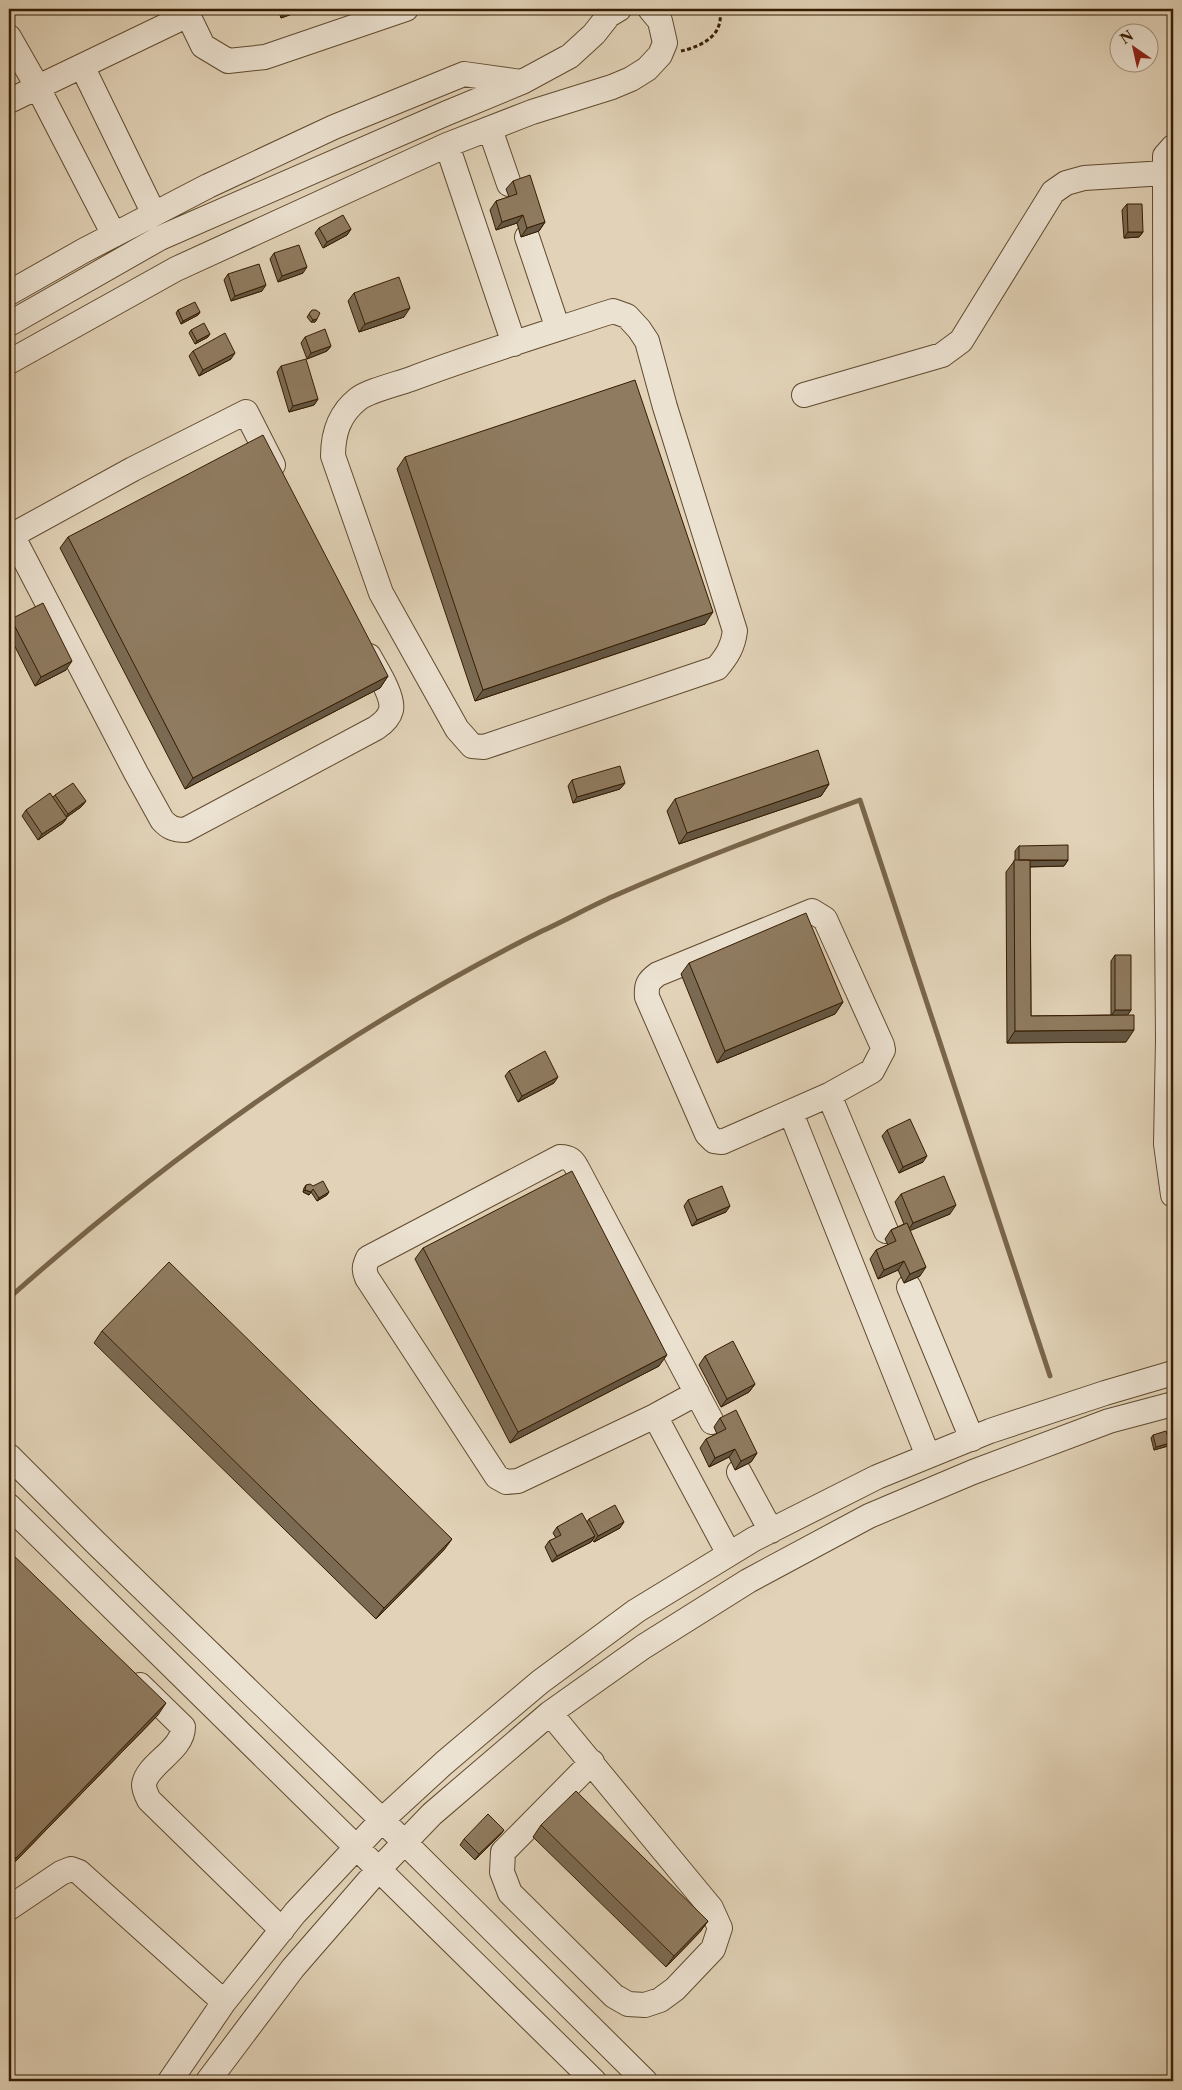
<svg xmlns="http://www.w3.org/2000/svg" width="1182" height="2090" viewBox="0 0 1182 2090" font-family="'Libre Caslon Text',serif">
<rect width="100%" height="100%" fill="#e2d3b8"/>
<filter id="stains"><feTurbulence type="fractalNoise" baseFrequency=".004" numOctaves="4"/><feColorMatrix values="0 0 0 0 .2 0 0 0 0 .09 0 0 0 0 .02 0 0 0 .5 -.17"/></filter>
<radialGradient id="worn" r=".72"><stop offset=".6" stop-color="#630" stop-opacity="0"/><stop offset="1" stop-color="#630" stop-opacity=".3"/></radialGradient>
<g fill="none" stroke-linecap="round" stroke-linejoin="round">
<path stroke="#79654a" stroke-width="5" d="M9 1298C172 1153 346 1029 542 931 566 920 589 907 614 896 695 860 777 830 860 800L1050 1376"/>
<g stroke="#604a2f" stroke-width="26">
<path id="minor" d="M9 37 38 88 114 235
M82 66 154 214
M9 101 188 15 203 46 228 61 265 57 406 9
M490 129 509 184
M447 145 514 344
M1173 147 1165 156V173L1166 794 1168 1040 1166 1144 1173 1195
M527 237 558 329
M9 293 83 251 208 186 334 127 464 74 521 82
M613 311 627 316 639 329 647 341 665 407 735 631C733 647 727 656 717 668L484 747 472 746 457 729 381 593 333 456C333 433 339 414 358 399 368 391 397 384 411 379 477 354 546 333 613 311Z
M9 324 160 238 447 113 522 82 570 56 594 34 609 15 619 9
M9 362 176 269 447 145 532 112 612 87 631 79 647 69 660 55 665 43 660 21 650 9
M804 395 942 355 961 341 1053 192 1066 183 1084 178 1165 173
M12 535 136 773 162 820C169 828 175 830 185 830L376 728C382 724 389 718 391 710 394 696 376 669 369 656
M9 537 133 469 246 412 273 465
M812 911 825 919 882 1045 883 1050 872 1071 829 1095 722 1142 714 1141 707 1134 647 997C646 985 648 981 658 974Z
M829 1095 886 1231
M791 1113 928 1456
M909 1287 972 1439
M697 1393 655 1416 518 1481 506 1482 497 1477 367 1278C363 1269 365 1265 368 1258L560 1157C569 1157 573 1160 577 1168L712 1422
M655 1416 729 1554
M9 1456 96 1543 382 1820 645 2081
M739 1472 771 1531
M9 1506 594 2081
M140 1685 183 1727C183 1751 146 1764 144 1785 144 1790 147 1796 149 1800L282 1930
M550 1713 711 1908 720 1928 713 1949 675 1989 660 2000 645 2005 628 2004 614 1996 510 1893 502 1872 503 1852 592 1762
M9 1908 61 1873 71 1869 79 1872 224 2002
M170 2081 224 2002 295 1913 382 1820 444 1763 540 1682 636 1611 754 1539 877 1477 990 1431 1105 1393 1173 1373
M208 2081 293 1968 379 1869 432 1814 550 1713 643 1647 748 1581 869 1516 973 1472 1109 1421 1173 1404"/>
</g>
<path stroke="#351c01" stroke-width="3" stroke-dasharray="4 2.5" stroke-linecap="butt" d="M681 51C695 48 715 40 719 25 721 20 720 14 720 9"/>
<use href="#minor" stroke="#ece2d1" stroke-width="24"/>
</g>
<path fill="#7b6a53" stroke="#351c01" d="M278 9H306L281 18Z
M513 181 545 222 539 231 521 237 517 223 496 230 490 210 496 201 509 197 506 189Z
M1127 204 1143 232 1139 237 1124 238 1122 210Z
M319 228 351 229 347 235 323 248 315 233Z
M274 253 303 273 278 282 270 259Z
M228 274 262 291 231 301 224 280Z
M354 293 404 317 359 332 348 301Z
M178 310 200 312 198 315 181 324 176 313Z
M312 310 317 319 315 322H311L307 317Z
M191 330 208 337 195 344 189 333Z
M305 337 331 346 327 351 307 359 301 343Z
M193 351 231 359 199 376 189 356Z
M281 366 318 399 314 405 289 412 277 372Z
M405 457 705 624 475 701 397 469Z
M68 537 388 676 380 688 185 789 60 548Z
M11 619 66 670 35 686 9 635V622Z
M572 780 625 783 620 789 573 803 568 786Z
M829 784 821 796 679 844 667 811 675 799Z
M55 795 86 801 81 807 67 817 63 823 38 840 22 816 26 810 53 797Z
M1019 846 1068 860 1064 866 1030 867 1031 1016 1111 1015V961L1115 955 1131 1010 1127 1015 1126 1042 1007 1043 1006 872 1015 860V851Z
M689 963 843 1002 835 1014 717 1063 681 974Z
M509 1071 554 1083 518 1102 505 1076Z
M887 1130 923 1162 899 1173 882 1136Z
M306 1185 327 1195 317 1201 311 1192 309 1195 303 1192 304 1188Z
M901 1194 950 1214 910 1230 920 1276 904 1283 898 1270 878 1279 870 1259 876 1250 888 1245 885 1239 891 1230 904 1224 895 1202Z
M688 1200 726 1212 692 1226 684 1206Z
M423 1248 659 1366 510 1443 415 1259Z
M1172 1318H1173V1333L1170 1321Z
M102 1331 444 1550 376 1619 94 1343Z
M705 1356 755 1384 749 1392 721 1407 699 1365Z
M720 1418 757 1453 751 1462 735 1470 729 1457 709 1467 700 1448 706 1439 717 1434 714 1427Z
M1153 1435 1170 1443 1168 1446 1154 1450 1151 1438Z
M589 1519 620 1528 594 1542 592 1540 591 1542 552 1562 545 1547 549 1541 556 1538 553 1533 557 1527 587 1522Z
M9 1551 158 1715 9 1868Z
M541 1825 708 1921 700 1932 666 1967 533 1837Z
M504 1830 499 1836 475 1860 460 1845 464 1839Z"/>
<path fill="#645643" stroke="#351c01" d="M287 9H306L281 18Z
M523 215 517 223 496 230 502 222Z
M545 222 539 231 521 237 527 228Z
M351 229 347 235 323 248 327 242Z
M1128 232H1143L1139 237 1124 238Z
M307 267 303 273 278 282 282 276Z
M266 285 262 291 231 301 235 296Z
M410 308 404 317 359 332 365 324Z
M200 312 198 315 181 324 183 321Z
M317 319 315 322H311L313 320Z
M210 334 208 337 195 344 197 341Z
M331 346 327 351 307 359 311 353Z
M235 353 231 359 199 376 203 370Z
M318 399 314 405 289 412 293 406Z
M713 612 705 624 475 701 483 690Z
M72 661 66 670 35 686 41 677Z
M388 676 380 688 185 789 193 778Z
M625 783 620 789 573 803 577 797Z
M829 784 821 796 679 844 687 833Z
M86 801 81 807 64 819 68 814Z
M67 818 63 823 38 840 42 834Z
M1068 860 1064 866 1015 867 1019 861Z
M843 1002 835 1014 717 1063 725 1051Z
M1115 1010H1131L1127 1016H1111Z
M1134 1030 1126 1042 1007 1043 1015 1031Z
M558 1077 554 1083 518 1102 522 1096Z
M927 1156 923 1162 899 1173 903 1167Z
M305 1190 311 1192 309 1195 303 1192Z
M329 1192 327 1195 317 1201 319 1198Z
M956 1205 950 1214 907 1232 913 1223Z
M730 1206 726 1212 692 1226 697 1220Z
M904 1261 898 1270 878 1279 884 1270Z
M926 1267 920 1276 904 1283 910 1274Z
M667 1355 659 1366 510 1443 518 1432Z
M755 1384 749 1392 721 1407 727 1399Z
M1170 1443 1168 1446 1154 1450 1156 1447Z
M735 1449 729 1457 709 1467 715 1458Z
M757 1453 751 1462 735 1470 741 1461Z
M624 1522 620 1528 594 1542 598 1536Z
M595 1536 591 1542 552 1562 557 1556Z
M452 1539 444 1550 376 1619 384 1608Z
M166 1703 158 1715 9 1868 16 1858Z
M504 1830 499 1836 475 1860 479 1854Z
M708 1921 700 1932 666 1967 674 1956Z"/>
<path fill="#8f7b60" stroke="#351c01" d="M530 175 545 222 527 228 523 215 502 222 496 201 517 194 513 181Z
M1127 204H1142L1143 232H1128Z
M343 215 351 229 327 242 319 228Z
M299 245 307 267 282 276 274 253Z
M259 264 266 285 235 296 228 274Z
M399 277 410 308 365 324 354 293Z
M195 302 200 312 183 321 178 310Z
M312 310H316L320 313 317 319 313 320 309 314Z
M204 323 210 334 197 341 191 330Z
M325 329 331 346 311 353 305 337Z
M225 333 235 353 203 370 193 351Z
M306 359 318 399 293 406 281 366Z
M635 380 713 612 483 690 405 457Z
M263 435 388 676 193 778 68 537Z
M43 603 72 661 41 677 11 619Z
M818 750 829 784 687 833 675 799Z
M620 766 625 783 577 797 572 780Z
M73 783 86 801 68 814 55 795Z
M50 793 67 818 42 834 26 810Z
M1068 845V860H1019V846Z
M1014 860H1030L1031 1016 1134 1015V1030L1015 1031Z
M806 913 843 1002 725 1051 689 963Z
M1115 955H1131V1010H1115Z
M545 1051 558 1077 522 1096 509 1071Z
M910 1119 927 1156 903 1167 887 1130Z
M572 1171 667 1355 518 1432 423 1248Z
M944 1176 956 1205 913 1223 901 1194Z
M323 1181 329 1192 319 1198 313 1189 311 1192 305 1190 306 1185 310 1184 313 1186Z
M722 1186 730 1206 697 1220 688 1200Z
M907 1223 926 1267 910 1274 904 1261 884 1270 876 1250 896 1241 891 1230Z
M169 1262 452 1539 384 1608 102 1331Z
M733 1341 755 1384 727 1399 705 1356Z
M736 1410 757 1453 741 1461 735 1449 715 1458 706 1439 726 1429 720 1418Z
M1166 1431 1170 1443 1156 1447 1153 1435Z
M615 1505 624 1522 598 1536 589 1519Z
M582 1513 595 1536 557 1556 549 1541 561 1535 557 1527Z
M9 1551 166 1703 16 1858 9 1851Z
M576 1791 708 1921 674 1956 541 1825Z
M488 1814 504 1830 479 1854 464 1839Z"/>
<rect width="1182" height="2090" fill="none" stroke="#e2d3b8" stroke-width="30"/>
<rect x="10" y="10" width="1162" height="2070" fill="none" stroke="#351c01" stroke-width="2.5"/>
<rect x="15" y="15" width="1152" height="2060" fill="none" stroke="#351c01"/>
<g transform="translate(1134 48) rotate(326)"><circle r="24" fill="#ece2d1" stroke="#a3937e"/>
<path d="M0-4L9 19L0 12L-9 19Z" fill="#8f2418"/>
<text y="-8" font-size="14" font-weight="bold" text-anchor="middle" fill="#351c01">N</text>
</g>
<rect width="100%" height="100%" filter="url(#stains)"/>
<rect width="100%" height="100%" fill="url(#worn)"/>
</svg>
